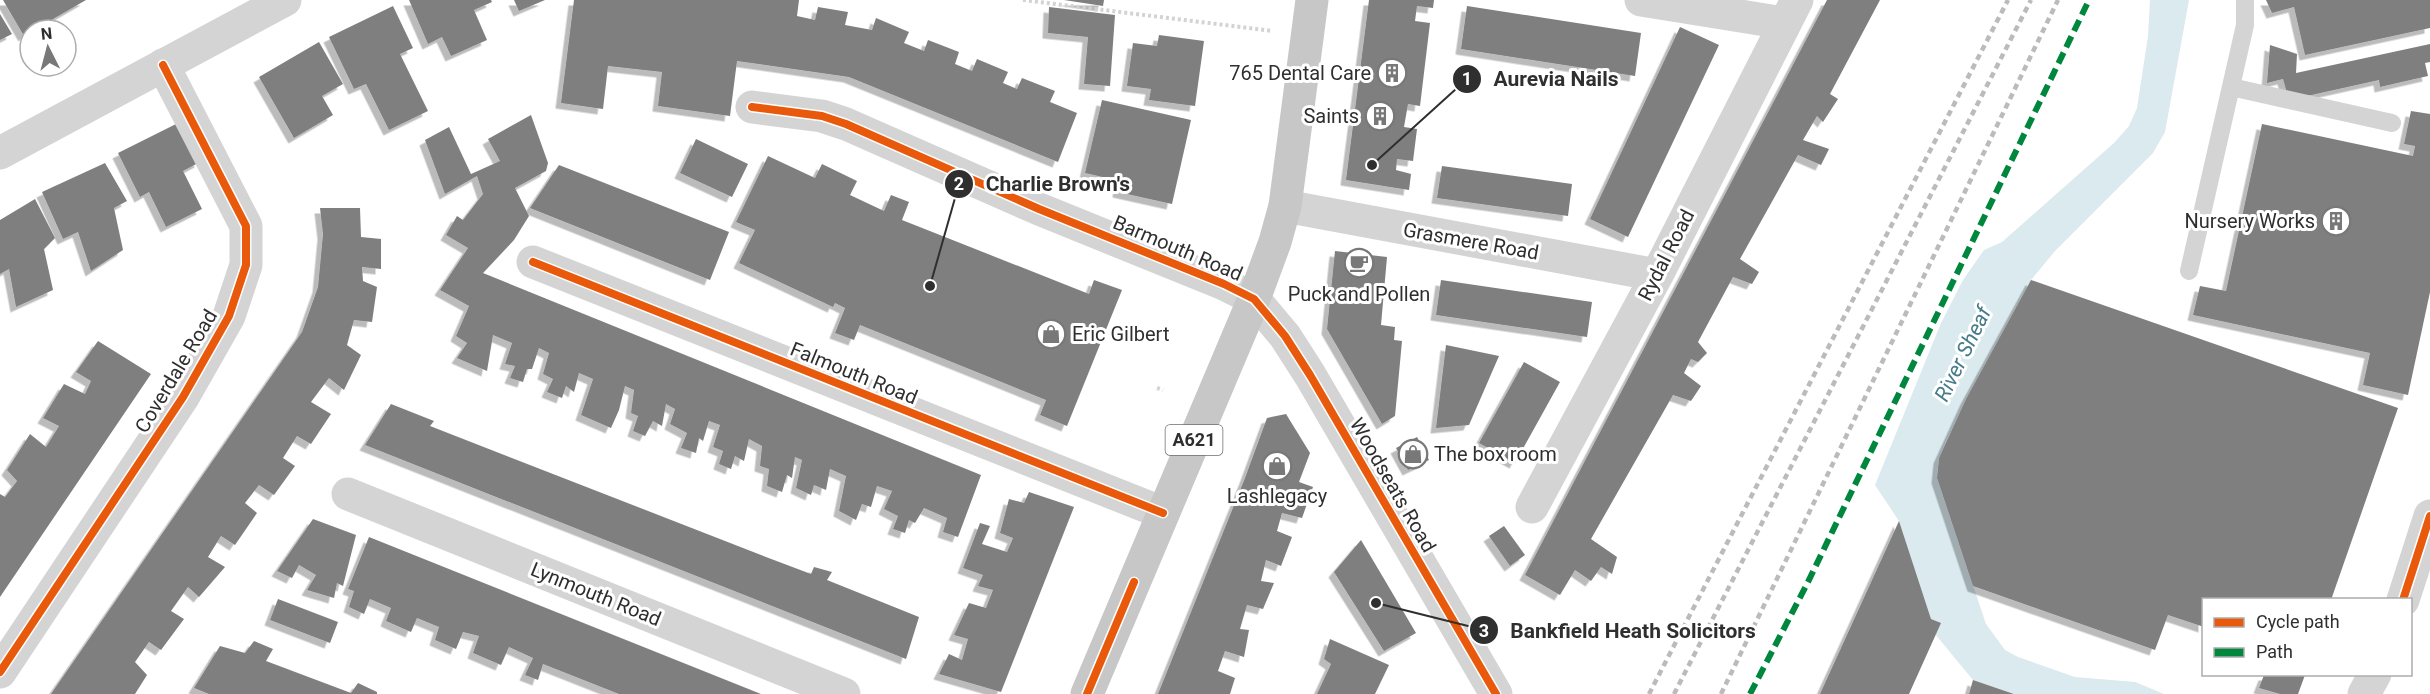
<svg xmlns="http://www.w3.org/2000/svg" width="2430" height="694" viewBox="0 0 2430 694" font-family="Roboto,sans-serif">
<defs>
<filter id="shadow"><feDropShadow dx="-5.5" dy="5.5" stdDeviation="0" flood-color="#0004"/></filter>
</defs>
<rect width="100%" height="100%" fill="#fff"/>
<path fill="#daeaee" d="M2150 0H2189L2165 132 2153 153 2055 251 2031 280 1966 399 1939 458 1937 478 1986 624 2005 650 2018 657 2075 677 2135 682 2164 694H2015L1973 680 1935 634 1940 623 1931 619 1899 521 1875 485 1941 323 1963 280 1984 250 2002 242 2114 143 2129 126 2137 108 2148 36Z"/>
<path fill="#7f7f7f" filter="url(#shadow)" d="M3 0H86L34 30H30L24 36Z
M409 0H491L492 2 474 10 487 40 451 56 442 37 428 44Z
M514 0H545L519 11Z
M574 0H799L797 16 815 20 818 7 848 12 845 25 872 30 876 18 909 32 904 43 924 51 928 40 959 52 955 64 972 71 977 59 1008 72 1003 83 1017 89 1022 78 1055 91 1050 102 1077 113 1058 162 849 77 737 61 730 116 658 106 662 72 608 66 603 109 561 103Z
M1064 0H1104L1103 6Z
M1369 0H1434L1433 8 1417 6 1415 21 1430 23 1420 106 1408 104 1404 127 1417 129 1413 161 1397 159 1396 170 1411 174 1409 190 1346 180Z
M1827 0H1880L1830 94 1838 99 1823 122 1817 116 1803 140 1829 149 1821 165 1798 155 1740 259 1759 272 1752 284 1733 277 1698 342 1707 353 1698 362 1691 359 1684 373 1701 386 1691 401 1673 395 1591 539 1617 557 1612 574 1601 567 1591 581 1575 570 1560 595 1525 575Z
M2266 0H2430V28L2305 55 2294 7 2272 13Z
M393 6 413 48 400 54 428 111 389 130 366 84 354 89 329 37Z
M1467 6 1641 33 1635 76 1461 49Z
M1049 7 1115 15 1110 86 1084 84 1088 37 1048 33Z
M0 14 12 34 0 40Z
M1680 27 1719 45 1628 237 1590 219Z
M1159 35 1204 41 1195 106 1149 100 1151 89 1127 86 1133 43 1157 46Z
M319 42 343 84 322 96 333 115 294 138 259 77Z
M2430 44V62L2425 63 2428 76 2380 87 2379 80 2289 100 2283 79 2267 83 2270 45 2297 54 2296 73Z
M1102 100 1191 120 1172 204 1118 192 1119 185 1106 182 1107 178 1085 173Z
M2411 111 2430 114V292L2408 395 2363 385 2370 353 2193 315 2200 286 2226 291 2262 124 2413 156 2415 146 2404 144Z
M531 115 548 163 546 171 515 188 529 216 514 240 483 273 981 475 958 537 943 532 947 518 924 508 915 523 909 520 905 533 893 529 898 516 884 509 892 491 877 486 871 507 862 504 856 520 839 511 846 476 830 469 826 490 814 485 811 495 796 488 802 460 795 457 792 478 787 475 782 492 767 486 769 469 760 466 762 446 749 439 744 461 735 456 731 469 719 464 723 451 713 447 720 425 709 421 703 441 699 438 696 453 681 448 687 433 670 424 675 409 666 404 662 426 653 421 645 436 633 431 638 416 631 413 634 390 625 386 619 410 611 428 581 415 593 379 579 373 574 392 566 386 562 398 547 392 553 379 543 374 549 353 539 348 532 369H527L523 382 510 378 515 366 505 364 512 343 493 335 487 371 457 358 467 343 456 336 469 306 440 290 468 248 446 235 457 216 463 220 483 194 477 176 445 194 425 140 449 127 471 174 500 161 488 139Z
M180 122 200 162 183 171 202 209 166 227 149 192 140 197 118 153Z
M696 139 748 164 732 197 680 173Z
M768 156 815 178 822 164 857 181 850 195 884 211 891 195 909 202 902 220 1089 294 1094 280 1122 290 1067 426 1040 415 1046 400 860 325 854 340 835 333 845 308 835 303 833 307 739 263 755 230 736 222Z
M105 163 127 201 114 208 123 250 91 271 78 232 63 239 42 192Z
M559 165 729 232 710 280 530 208Z
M1442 166 1572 184 1568 216 1437 198Z
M35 199 55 238 44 249 53 290 16 307 9 269 0 274V220Z
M320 208H360L361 237 381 239V269L362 267 363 281 377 287 372 322 354 320 347 345 361 355 344 390 329 378 311 402 331 414 311 444 297 436 283 458 295 466 274 495 259 485 245 503 257 513 235 545 221 536 208 557 225 567 199 597 188 587 171 611 184 619 161 650 149 642 135 662 147 675 135 694H51L302 332 318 287 323 234Z
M1335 251 1387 257 1381 325 1395 327 1394 340 1402 341 1395 416 1382 424 1327 329Z
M1441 280 1592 302 1587 337 1436 315Z
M2031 280 2398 408 2331 600H2204V627L2168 615 2155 650 1973 586 1937 478 1939 458 1966 399Z
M98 341 151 374 0 597V494L5 497 17 481 7 470 30 434 46 447 59 426 43 418 64 384 85 394 91 381 76 372Z
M1446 345 1499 356 1469 425 1436 428Z
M1524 362 1560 382 1515 463 1479 443Z
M391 404 434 421 430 426 761 555 811 574 814 567 832 572 827 580 919 617 906 659 365 445Z
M1286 414 1310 453 1299 482 1313 487 1302 518 1282 513 1277 531 1292 537 1281 566 1266 560 1261 581 1274 583 1263 609 1247 605 1240 629 1249 630 1244 657 1225 651 1218 671 1235 678 1230 694H1158L1245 478 1267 418Z
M1417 437 1429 460 1408 470 1396 448Z
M1029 492 1074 507 1001 692 939 674 949 654 962 660 968 639 954 635 969 603 986 608 993 590 978 586 983 575 963 568 980 523 990 526 982 544 1007 552 1013 538 1000 533 1009 499 1024 503Z
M313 519 356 535 343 586 337 583 334 598 307 590 316 575 299 565 292 578 277 571Z
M1899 521 1931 619 1941 623 1909 694H1820Z
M1504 526 1525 555 1510 566 1489 536Z
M369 537 761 694H619L543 664 538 680 525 675 533 658 509 647 501 665 473 653 479 636 463 632 456 649 435 640 439 627 417 618 411 632 386 621 391 608 370 599 364 614 349 607 354 591 348 589Z
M1361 540 1416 633 1384 651 1334 572Z
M278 599 338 622 330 643 270 620Z
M1330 639 1389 665 1375 694H1317L1331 664 1324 659Z
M254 641 273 649 266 661 351 693 358 683 377 692V694H209L194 688 220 646 245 653Z
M2264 675H2305L2298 694H2280L2259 688Z
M1973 680 2014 694H1969Z"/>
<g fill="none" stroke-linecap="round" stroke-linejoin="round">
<path stroke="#d3d3d3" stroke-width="4" stroke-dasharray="3 3" stroke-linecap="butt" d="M1023 0 1273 31
M1157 388 1163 390"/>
<path stroke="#d4d4d4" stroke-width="18" d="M2231 87 2392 123
M2189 271 2245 25V0"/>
<path stroke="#d4d4d4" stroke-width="33" d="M1641 0 1784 23
M752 107 822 116 846 124 1039 209 1224 284 1254 299
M1285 206 1657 275
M533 262 1163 513
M348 494 844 694
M1532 507 1657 275 1797 0
M2403 600 2430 516
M0 672 183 397 229 316 246 265V226L163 65
M2364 694 2375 674"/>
<path stroke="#d4d4d4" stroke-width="33" d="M0 153 285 0
M1254 299 1285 336 1310 375 1496 694"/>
<path stroke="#c7c7c7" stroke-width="33" d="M1087 694 1254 299 1275 242 1285 206 1312 0"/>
<path stroke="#bbb" stroke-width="4.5" stroke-dasharray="6 4.5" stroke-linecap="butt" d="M1649 694 2008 0
M1674 694 2031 0
M1721 694 2058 0"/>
<path stroke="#00873e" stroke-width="6" stroke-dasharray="12 6" stroke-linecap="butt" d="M1750 694 1807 584 2089 0"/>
<g stroke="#fff" stroke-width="11">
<path id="cycleway" d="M752 107 822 116 846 124 1039 209 1224 284 1254 299 1285 336 1310 375 1496 694
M533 262 1163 513
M2403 600 2430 516
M0 672 183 397 229 316 246 265V226L163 65
M1087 694 1134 582"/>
</g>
<use href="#cycleway" stroke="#e8590c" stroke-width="8"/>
</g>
<defs>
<g id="building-ring" transform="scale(1.5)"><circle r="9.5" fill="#fff" stroke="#787878" stroke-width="1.5"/><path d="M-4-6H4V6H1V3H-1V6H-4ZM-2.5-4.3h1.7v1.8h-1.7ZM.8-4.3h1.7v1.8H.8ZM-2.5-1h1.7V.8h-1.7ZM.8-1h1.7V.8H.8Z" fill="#787878"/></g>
<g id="cafe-ring" transform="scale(1.5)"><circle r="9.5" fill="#fff" stroke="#787878" stroke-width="1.5"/><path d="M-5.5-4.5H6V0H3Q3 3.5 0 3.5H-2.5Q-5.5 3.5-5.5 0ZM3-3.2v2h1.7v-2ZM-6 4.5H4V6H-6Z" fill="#787878"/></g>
<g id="shop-ring" transform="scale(1.5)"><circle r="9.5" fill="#fff" stroke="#787878" stroke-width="1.5"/><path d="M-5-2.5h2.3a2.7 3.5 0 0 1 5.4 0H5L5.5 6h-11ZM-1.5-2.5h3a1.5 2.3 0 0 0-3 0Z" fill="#787878"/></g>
</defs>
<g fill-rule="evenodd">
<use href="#building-ring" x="1392" y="73"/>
<use href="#building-ring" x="1380" y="116"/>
<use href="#building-ring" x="2336" y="221"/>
<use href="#cafe-ring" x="1359" y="263"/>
<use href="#shop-ring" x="1051" y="334"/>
<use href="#shop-ring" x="1413" y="454"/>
<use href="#shop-ring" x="1277" y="466"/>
</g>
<g text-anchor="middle" stroke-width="6" stroke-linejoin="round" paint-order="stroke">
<rect fill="#fff" stroke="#6d6d6d" stroke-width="1.5" x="1165.5" y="425" width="57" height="30" rx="4.5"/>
<g font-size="18" font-weight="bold" fill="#2f2f2f">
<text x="1194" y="446">A621</text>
</g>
<g font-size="20" fill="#2f2f2f" stroke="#fff" text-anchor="end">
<text x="1371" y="80">765 Dental Care</text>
<text x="1359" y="123">Saints</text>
<text x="2315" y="228">Nursery Works</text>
<text x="1359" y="301" text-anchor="middle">Puck and Pollen</text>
<text x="1072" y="341" text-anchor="start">Eric Gilbert</text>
<text x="1434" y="461" text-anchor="start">The box room</text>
<text x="1277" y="503" text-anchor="middle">Lashlegacy</text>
</g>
<g font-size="20" fill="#2f2f2f" stroke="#fff">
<text transform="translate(1471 241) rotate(10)" y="7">Grasmere Road</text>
<text transform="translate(1178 248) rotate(23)" y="7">Barmouth Road</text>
<text transform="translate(1666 255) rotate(-63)" y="7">Rydal Road</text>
<text transform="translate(176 371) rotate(-59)" y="7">Coverdale Road</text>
<text transform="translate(854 373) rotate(22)" y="7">Falmouth Road</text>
<text transform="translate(1393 485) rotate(60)" y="7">Woodseats Road</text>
<text transform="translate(596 594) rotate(22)" y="7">Lynmouth Road</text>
</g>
<g font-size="21" font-style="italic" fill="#467b89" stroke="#fff">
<text transform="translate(1963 354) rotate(-64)" y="7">River Sheaf</text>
</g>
</g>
<path fill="none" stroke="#2f2f2f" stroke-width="2" d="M1372 165L1467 79M930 286L959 184M1376 603L1484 630"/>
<g fill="#2f2f2f" stroke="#fff" stroke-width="2">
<circle cx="1372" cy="165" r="6"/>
<circle cx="930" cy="286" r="6"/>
<circle cx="1376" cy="603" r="6"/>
<circle cx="1467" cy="79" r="15"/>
<circle cx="959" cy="184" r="15"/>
<circle cx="1484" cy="630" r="15"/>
</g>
<g font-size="18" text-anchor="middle" font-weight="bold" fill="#fff">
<text x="1467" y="85">1</text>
<text x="959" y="190">2</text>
<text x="1484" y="637">3</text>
</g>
<g font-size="21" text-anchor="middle" font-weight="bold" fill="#2f2f2f" stroke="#fff" stroke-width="6" stroke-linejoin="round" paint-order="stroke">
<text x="1556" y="86">Aurevia Nails</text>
<text x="1058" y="191">Charlie Brown's</text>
<text x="1633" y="638">Bankfield Heath Solicitors</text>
</g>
<rect x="2202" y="598" width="210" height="78" fill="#ffffff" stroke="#acacac" stroke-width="1.5"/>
<rect x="2214" y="618" width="30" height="9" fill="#e8590c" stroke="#acacac" stroke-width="1.5"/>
<text x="2256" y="628" font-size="18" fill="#2f2f2f">Cycle path</text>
<rect x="2214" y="648" width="30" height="9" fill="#00873e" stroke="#acacac" stroke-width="1.5"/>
<text x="2256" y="658" font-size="18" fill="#2f2f2f">Path</text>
<g transform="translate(48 48) rotate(354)"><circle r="28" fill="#ffffff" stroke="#acacac" stroke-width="1.5"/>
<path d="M0-4.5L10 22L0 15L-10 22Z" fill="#787878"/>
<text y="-9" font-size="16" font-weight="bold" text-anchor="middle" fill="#2f2f2f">N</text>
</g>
</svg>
